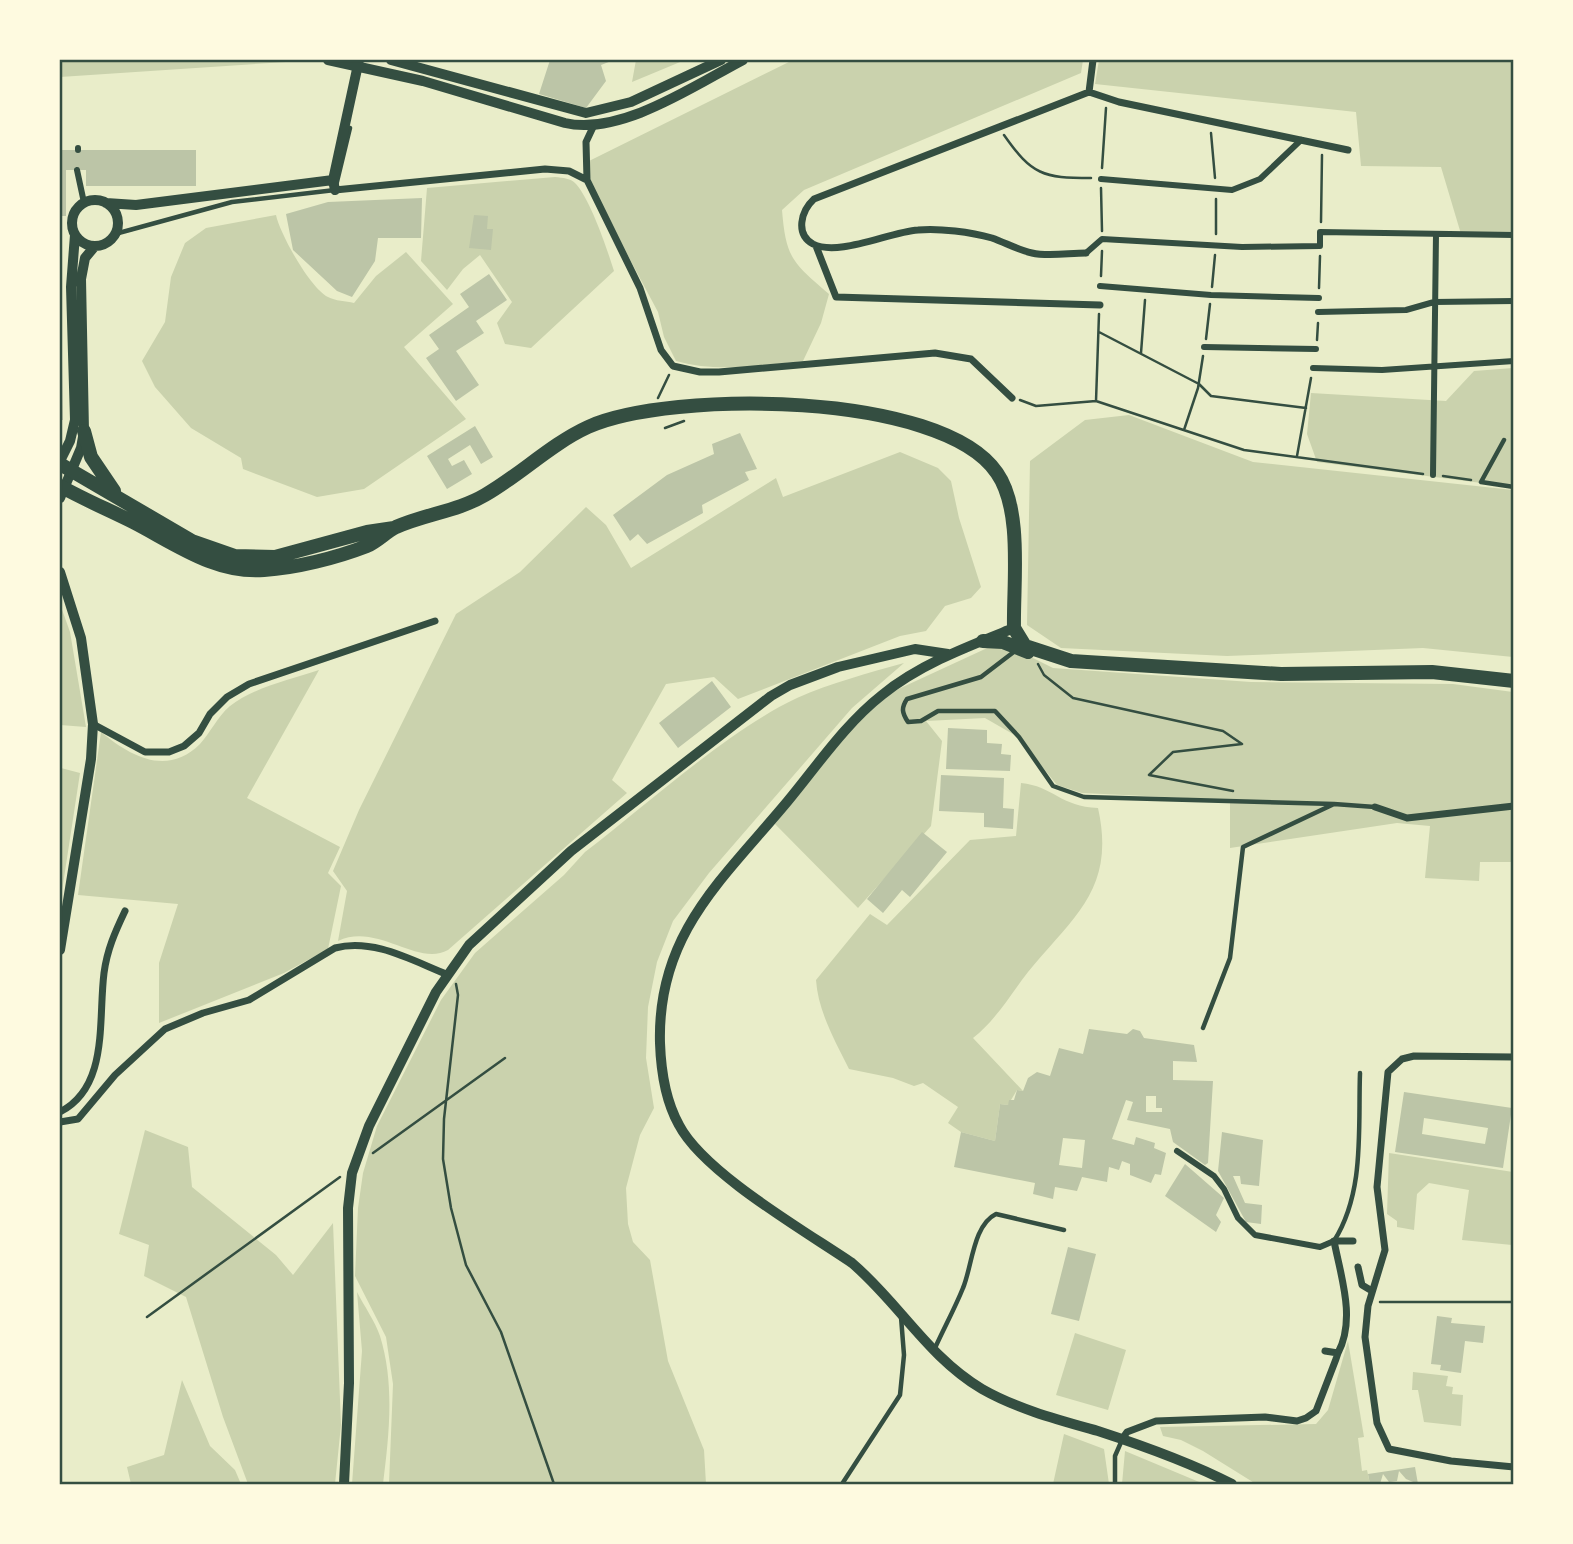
<svg xmlns="http://www.w3.org/2000/svg" width="1573" height="1544" viewBox="0 0 1573 1544" font-family="'Source Sans 3',sans-serif">
<rect width="100%" height="100%" fill="#e9edc9"/>
<path fill="#cad2ad" d="M60 60H276L286 62 60 77Z
M636 60H685L632 82Z
M793 60H1083L1081 73 804 190 782 210C786 258 792 262 829 294L821 323 803 361C761 365 718 373 676 361L664 337 658 312 586 177 587 162Z
M1099 60H1513V234H1461L1441 167 1361 166 1356 112 1095 84Z
M555 177C563 178 571 178 576 184 591 201 607 249 614 271L531 348 505 344 497 323 512 302 480 255 463 269 447 290 421 261 427 188Z
M276 215C280 234 310 288 328 297 335 301 346 301 354 303L376 276 406 252 453 304 404 347 466 419 364 489 317 497 243 469 241 458 191 428 155 387 142 361 165 322 171 277 185 243 206 228Z
M1513 368V487L1317 462 1307 434 1311 393 1446 401 1474 371Z
M1129 415 1253 462 1513 490V657L1423 648 1227 656 1061 648 1027 625 1030 461 1085 420Z
M900 452 938 468 951 481 959 518 981 587 971 598 945 606 926 631 900 636 738 699 714 677 666 684 612 780 627 793 448 950C417 967 377 922 338 941L347 891 333 871 359 810 456 614 520 572 586 507 606 525 631 568 776 478 783 497Z
M60 604 70 632 86 727 60 725Z
M1011 637 1021 652 1053 668 1251 682 1453 684 1513 692V862H1480L1479 881 1425 878 1430 826 1397 823 1230 848V800L1082 793 1057 785 1018 737 985 718 926 721 942 741 931 826 858 908 775 824 854 726 892 692Z
M904 663 852 708 709 873 673 921 657 962 648 1007 646 1058 654 1108 640 1135 626 1188 628 1224 633 1242 650 1260 668 1361 704 1450 706 1484H389L393 1384 386 1337 355 1276 358 1208 363 1173 377 1126 441 1000 475 953 564 875 585 852C648 804 727 731 797 698 831 683 868 673 904 663Z
M319 670 247 798 340 847 328 873 341 886 328 949 284 973 159 1023V963L178 904 78 895 101 732C130 756 167 777 200 744 211 732 217 717 230 706 254 687 290 680 319 670Z
M60 736H62L61 768 80 773 60 904Z
M1021 783C1053 786 1061 807 1098 808 1116 889 1074 916 1028 972 1010 995 996 1020 973 1038L1023 1091 1017 1090 1008 1105 1000 1104 995 1141 961 1132 948 1123 958 1107 923 1083 914 1086 893 1078 849 1069C835 1041 818 1011 816 980L870 914 887 925 970 840 1016 836Z
M145 1130 188 1147 192 1187 276 1255 293 1275 333 1223 341 1425 335 1484H248L223 1417 186 1297 144 1276 149 1245 119 1234Z
M1389 1153 1513 1172 1512 1245 1462 1240 1469 1190 1429 1183 1417 1194 1414 1230 1397 1227V1221L1387 1214Z
M357 1292C364 1306 375 1321 380 1336 395 1384 389 1436 383 1484H352L362 1351Z
M1075 1333 1126 1350 1108 1410 1056 1395Z
M1348 1341 1364 1437 1358 1438 1362 1471 1367 1470 1370 1484H1256L1203 1451 1181 1440 1163 1436 1160 1427 1316 1424 1328 1410Z
M1413 1372 1448 1376 1446 1386 1453 1387 1452 1394 1463 1395 1461 1426 1424 1422 1418 1390H1412Z
M182 1380 210 1446 235 1470 241 1484H131L127 1467 164 1455Z
M1064 1434 1104 1449 1109 1484H1053Z
M1125 1451 1204 1484H1122Z"/>
<path fill="#bcc5a7" fill-rule="evenodd" d="M550 60H614L601 65 606 81 586 108 539 94Z
M60 150H196V186H86V170H66V216H60Z
M422 198 421 238H378L375 261 352 297 337 291 293 250 286 214 328 202Z
M474 215 488 216 487 229H493L491 250 469 248Z
M489 274 507 300 476 321 484 333 456 351 479 385 456 401 426 358 439 349 429 335 469 307 460 294Z
M60 358H62L63 420H60Z
M475 426 493 457 481 464 470 445 448 459 452 466 464 460 472 474 447 489 427 456Z
M740 433 757 469 745 472 749 480 702 505 703 513 647 544 638 534 630 541 613 515 667 475 714 454 712 444Z
M712 681 731 707 678 748 659 723Z
M948 728 987 730V743L1002 744 1001 754 1011 755 1010 771 946 769Z
M941 775 1004 778 1003 808 1014 809 1013 829 984 827V813L939 811Z
M922 832 947 852 910 897 902 890 883 913 867 899Z
M1089 1029 1127 1034 1133 1029 1140 1031 1144 1038 1194 1045 1197 1062 1173 1061V1080L1213 1081 1208 1163 1205 1165 1173 1142 1170 1129 1127 1120 1133 1102 1126 1100 1112 1139 1134 1145 1136 1137 1155 1143 1154 1148 1166 1153 1161 1175 1155 1174 1151 1183 1130 1175V1164L1122 1161 1119 1170 1109 1167 1107 1182 1082 1177 1077 1191 1055 1187 1053 1199 1033 1194 1035 1183 954 1167 961 1132 995 1141 1000 1104 1008 1105 1009 1100H1014L1017 1090 1023 1091 1028 1078 1037 1072 1050 1076 1059 1048 1083 1054ZM1146 1096H1156V1108H1162V1112H1146ZM1063 1138 1085 1140 1082 1168 1059 1165Z
M1404 1092 1512 1108 1503 1168 1395 1152ZM1424 1118 1488 1128 1485 1144 1422 1134Z
M1222 1132 1263 1140 1259 1186 1241 1184 1240 1176H1233L1245 1203 1262 1205 1261 1224 1246 1222 1218 1171Z
M1185 1164 1224 1198 1216 1215 1221 1222 1216 1232 1165 1196Z
M1068 1247 1096 1254 1079 1321 1051 1314Z
M1437 1316 1452 1318 1451 1323 1485 1326 1483 1343 1465 1341 1461 1373 1440 1370 1441 1365 1431 1364Z
M1415 1467 1418 1484 1406 1479 1399 1471 1397 1481 1389 1482 1383 1474 1380 1484H1370L1368 1474Z"/>
<g fill="none" stroke-linecap="round" stroke-linejoin="round">
<path stroke="#344e41" stroke-width="2.5" d="M1211 133 1215 178
M1004 135C1032 175 1043 178 1091 178
M1102 168 1106 108
M1101 188 1102 231
M1216 199V234
M1321 222 1322 155
M1101 276 1102 251
M1212 287 1215 255
M1319 288 1320 256
M1099 332 1199 384 1211 396 1306 408
M1206 339 1210 304
M1317 340 1318 323
M1141 353 1145 300
M658 398 669 375
M1020 400 1036 406 1096 401 1244 450 1423 474
M1096 401 1099 314
M665 428 684 421
M1184 430 1198 388 1203 356
M1297 456 1311 378
M1443 476 1471 480
M1038 664 1044 675 1073 698 1223 731 1242 744 1173 752 1149 775 1233 791
M456 984 458 995 444 1119 443 1159 451 1208 466 1265 501 1332 554 1484
M373 1153 505 1058
M1380 1302H1514
M147 1317 340 1177"/>
<path stroke="#344e41" stroke-width="4.5" d="M115 234 232 202 335 190 350 128
M1504 440 1481 482 1514 487
M1015 651 981 677 907 699C901 708 902 713 908 722L921 721 938 711H995L1019 737 1053 786 1084 797 1334 804
M1203 1028 1230 958 1243 847 1334 804 1375 807
M1334 1241C1365 1192 1358 1129 1360 1073
M935 1348C944 1328 955 1308 963 1288 972 1267 973 1225 996 1214L1064 1230
M842 1484 900 1395 904 1355 901 1317
M1115 1484V1456L1122 1440"/>
<path stroke="#344e41" stroke-width="6" d="M78 150V148
M77 170 83 198
M1101 179 1232 190 1260 179 1301 140
M1086 253 1102 239 1242 247 1320 246V232L1514 235
M1100 286 1211 295 1319 298
M1318 312 1406 310 1434 302 1514 301
M1204 347 1316 349
M1313 368 1382 370 1514 361
M1433 475 1436 234
M1177 1151 1214 1176 1224 1189 1238 1218 1255 1235 1320 1247 1334 1241"/>
<path stroke="#344e41" stroke-width="7" d="M1089 92 1119 102 1348 150
M1089 92 1093 60
M594 125 586 142 587 180 640 288 661 350 673 366 700 372H719L935 353 971 359 1012 398
M335 190 545 169 569 171 587 180
M816 246 836 297 1100 305
M1086 253C1069 253 1048 257 1032 253 1018 250 1006 243 992 238 971 232 939 228 918 230 889 232 838 257 813 244 795 234 801 211 814 199L1089 92
M93 724 145 752H169L184 746 199 733 210 714 227 697 249 684 435 621
M1375 807 1407 818 1514 806
M1514 1057 1414 1056 1402 1059 1388 1072 1377 1187 1385 1250 1368 1306 1365 1337 1377 1423 1389 1449 1451 1461 1514 1467
M60 1112C109 1087 98 1021 104 973 107 950 115 932 125 911
M60 1122 78 1119 115 1075 165 1029 203 1013 249 1000 335 948C373 938 411 960 446 974
M1358 1267 1362 1285 1372 1291
M1338 1353C1356 1319 1341 1277 1334 1241H1353
M1122 1439 1127 1432 1156 1421 1265 1417 1297 1421 1306 1418 1316 1411 1336 1359 1338 1353 1325 1351"/>
<path stroke="#344e41" stroke-width="10" d="M328 60 423 81 565 123C621 136 695 85 743 60
M391 60 586 113 631 102 721 60
M335 190 333 180 359 60
M72 223a23 23 0 1 1 46 0a23 23 0 1 1-46 0Z
M106 203 136 205 333 180
M60 461 70 441 75 420 71 287 75 235
M60 498 81 448 84 431 81 279 85 258 95 246
M60 572 81 638 93 724 91 759 60 950
M1014 628C969 646 920 664 882 695 845 724 817 766 787 802 722 880 657 934 660 1043 661 1072 665 1100 679 1125 704 1173 805 1231 852 1263 899 1303 928 1357 982 1389 1017 1409 1059 1420 1098 1431 1144 1446 1189 1462 1232 1484
M344 1484 349 1383 348 1208 352 1173 369 1126 436 992 469 945 571 851 771 696 790 685 838 667 915 649 948 654"/>
<path stroke="#344e41" stroke-width="14" d="M84 431 91 457 114 491
M60 464 192 541 235 556 275 557 367 532 394 528
M60 486C83 499 109 510 133 522 174 543 215 574 264 570 296 568 336 558 367 546 378 541 386 532 396 527 425 514 458 511 485 495 520 475 551 444 588 427 670 390 942 391 997 473 1023 510 1013 584 1014 628L1025 646 1071 661 1281 674 1432 672 1514 681
M983 641 1003 642 1028 652"/>
</g>
<rect width="1573" height="1544" fill="none" stroke="#fefae0" stroke-width="122"/>
<rect x="61" y="61" width="1451" height="1422" fill="none" stroke="#344e41" stroke-width="2.5"/>
</svg>
